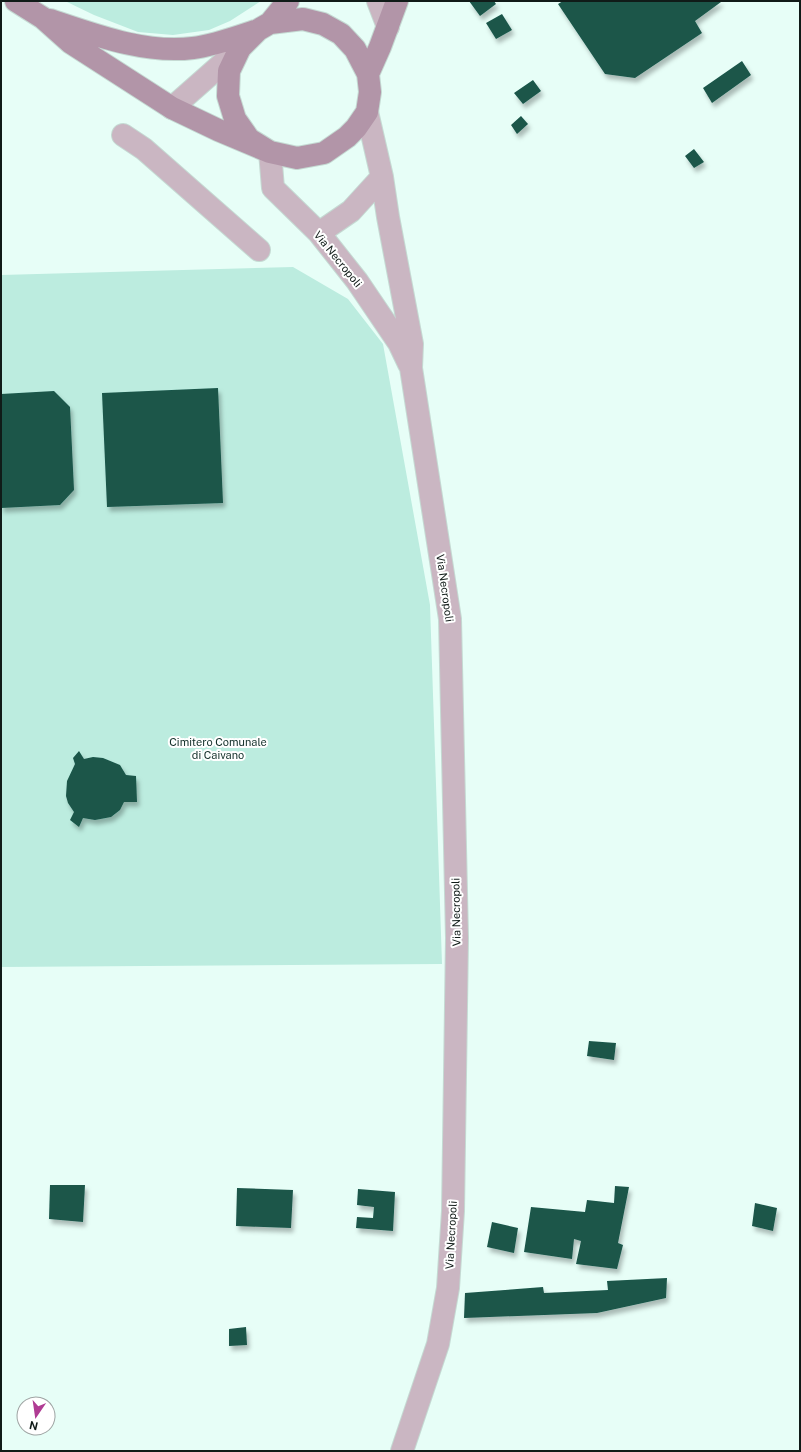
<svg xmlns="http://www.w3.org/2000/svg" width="801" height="1452" viewBox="0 0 801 1452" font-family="'Public Sans',sans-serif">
<defs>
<filter id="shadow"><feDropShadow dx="2.5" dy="4.5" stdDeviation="2" flood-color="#0004"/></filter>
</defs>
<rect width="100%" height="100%" fill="#e7fef7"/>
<path fill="#bcecdf" d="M65 1H261L230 21 209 30 173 35 138 32 94 15Z
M293 267 348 299 383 344 430 605 442 964 1 967V275Z"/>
<path fill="#1a564a" filter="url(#shadow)" d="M469 1H494L496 4 480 16Z
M563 1H720L721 2 695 21 702 33 635 78 605 74 558 4Z
M502 14 512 30 496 39 486 23Z
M742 61 751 75 712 103 703 88Z
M533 80 541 91 523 104 514 93Z
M521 116 528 124 517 134 511 125Z
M694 149 704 162 694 168 685 156Z
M218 388 223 503 107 507 102 393Z
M54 391 70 407 74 490 60 505 1 508V394Z
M79 751 84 759 93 757 103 758 120 765 126 775 136 776 137 802H124L120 810 111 817 95 820 83 818 79 827 70 820 74 812 68 803 66 796 67 781 75 764 73 758Z
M589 1041 616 1043 614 1060 587 1056Z
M50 1185H85L83 1222 49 1219Z
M615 1186 629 1187 618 1243 623 1245 617 1269 576 1264 581 1241 574 1239 572 1259 524 1252 531 1207 585 1212 587 1200 614 1203Z
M237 1188 293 1190 291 1228 236 1226Z
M358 1189 395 1192 393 1231 356 1228 357 1217 373 1218 374 1207 357 1205Z
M755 1203 777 1208 773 1231 752 1226Z
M492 1222 518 1228 514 1253 487 1247Z
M667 1278 666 1298 597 1313 464 1318 465 1293 543 1287 544 1293 608 1290 607 1281Z
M246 1327 247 1345 229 1346V1329Z"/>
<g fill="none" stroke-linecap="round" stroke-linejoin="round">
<g stroke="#c5dad3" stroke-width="24">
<path id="street" d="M378 1 388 27
M172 108 240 48
M367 112 382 177 388 217 412 344 411 368 450 619 457 938 453 1211 448 1288 438 1344 402 1451
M123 135 144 149 259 250
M270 152 273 188 319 233 357 281 399 343 409 364
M319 233 351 211 382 177"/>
</g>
<g stroke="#c5dad3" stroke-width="24">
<path id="secondary" d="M16 1 43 18 71 43 172 108 218 130 270 152 297 158 324 153 347 137 356 128 367 112 370 92 368 74 355 49 341 34 323 24 303 19 270 23 258 30 240 48 229 71 228 96 235 119 249 139 270 152
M50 20C95 35 145 54 193 48 212 46 237 37 255 31
M270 23 288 1
M368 74 380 47 397 1"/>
</g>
<use href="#street" stroke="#cab6c2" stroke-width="22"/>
<use href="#secondary" stroke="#b295a8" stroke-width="22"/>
</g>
<g text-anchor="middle" stroke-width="4" stroke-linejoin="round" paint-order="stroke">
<g font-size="11" fill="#101b18" stroke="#fff">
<text transform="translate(338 259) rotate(51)" y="4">Via Necropoli</text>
<text transform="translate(445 588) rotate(82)" y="4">Via Necropoli</text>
<text transform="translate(456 912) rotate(-91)" y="4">Via Necropoli</text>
<text transform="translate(451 1235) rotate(-87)" y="4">Via Necropoli</text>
</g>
<g font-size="11" fill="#122f29" stroke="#fff">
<text x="218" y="746">Cimitero Comunale<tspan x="218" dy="13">di Caivano</tspan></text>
</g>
</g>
<rect width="801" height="1452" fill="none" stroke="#101b18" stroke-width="4"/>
<g transform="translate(36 1416) rotate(193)"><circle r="19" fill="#ffffff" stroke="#9fa4a3"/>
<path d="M0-3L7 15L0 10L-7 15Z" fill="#b03b93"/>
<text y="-6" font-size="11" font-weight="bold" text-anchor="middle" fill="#101b18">N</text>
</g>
</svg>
